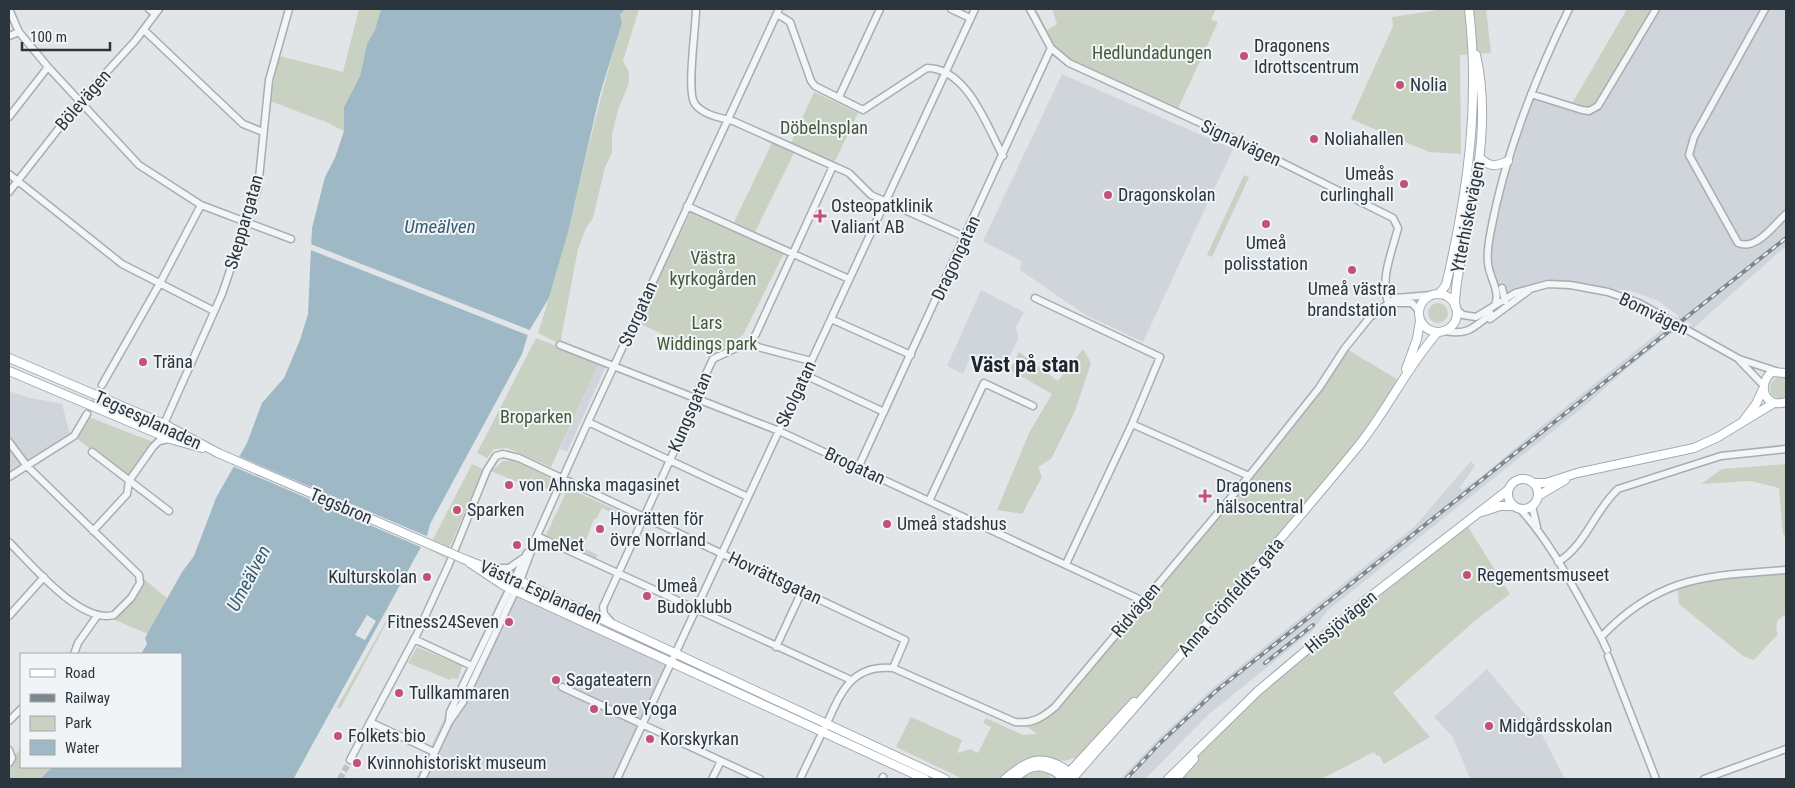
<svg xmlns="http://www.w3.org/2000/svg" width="1795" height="788" viewBox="0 0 1795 788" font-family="'Roboto Condensed',sans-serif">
<rect width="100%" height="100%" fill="#e1e5e8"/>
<path fill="#cfd5da" d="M1656 9H1786V246L1690 331 1692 324 1687 321 1625 370 1592 400 1327 611 1313 630 1208 715 1145 779H1120L1157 740 1213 688 1415 526 1471 461 1475 466 1460 487 1462 490 1482 476 1533 433 1679 316 1658 301 1632 291 1558 284 1511 293 1505 292 1489 269 1495 207 1531 94 1570 107Z
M1062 74 1233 149 1143 342 1086 315 1020 270 1021 261 983 241Z
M981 290 1024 312 1016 327 1018 339 1005 367 972 354 963 374 947 366Z
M599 363 606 366 567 452 560 449Z
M9 391 30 398 62 404 69 431 74 436 9 477Z
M505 586 671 663 617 779H416Z
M1487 669 1542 735 1565 779H1470L1453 737 1434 717Z"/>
<path fill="#c9d1c3" d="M359 9H381L375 31 367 44 360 76 344 107V131L324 121 325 119 323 121 270 101 279 56 343 72Z
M626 9H639L623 61 629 72V83L618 110 612 134V153L605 167 593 218 586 228 578 249 560 344 538 333C572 232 590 126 622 23L620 14Z
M1030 9H1036L1047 30 1057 24 1052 9H1216L1211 19 1218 22 1176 113 1088 73 1051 48Z
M1444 9H1486L1491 53 1460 55 1461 154 1429 152 1351 119 1393 26 1392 17Z
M1627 9H1656L1593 109 1570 107Z
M814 92 858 113 834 163 791 143Z
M773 141 795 151 755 232 734 222Z
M1244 175 1249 177 1212 257 1207 255Z
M691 212 784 253 743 335 711 356 636 322Z
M1428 313a10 10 0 1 1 20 0a10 10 0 1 1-20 0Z
M536 338 599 363 551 467 507 448 494 449 487 458 477 453Z
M1345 348 1400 381 1389 403 1231 599 1079 761 1073 758C1059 766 1042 754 1025 759 1016 762 1007 773 1000 779H963L896 747 911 717 962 740 957 753 970 749 978 753 991 727 983 723 986 718 1023 735 1037 734 1022 723 1045 716 1249 476Z
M1083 349 1091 363 1075 411 1051 459 1038 467 1042 477 1022 514 997 510 1029 433 1052 394 1010 370 1019 352 1058 381Z
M1779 377 1786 378V398L1781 399 1772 395C1768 387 1771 380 1779 377Z
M86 416 156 443 129 481 74 436Z
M503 461H515L550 478 551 484 549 490 534 484 532 488 491 471Z
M472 464 483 469 445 558 428 549Z
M1786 464V536L1783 534 1779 488 1750 481 1701 484 1722 469Z
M568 488 618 511 616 515 602 508 596 519H594L583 548 598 555 596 558 546 535Z
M1465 522 1510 594 1477 619 1393 693 1430 737 1384 764 1379 755 1377 756 1374 752 1321 779H1180L1220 727Z
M1786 570V615C1777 618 1774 625 1778 634L1754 660 1743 656 1679 604 1677 584Z
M139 575 168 599 148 634 108 617 114 615 140 583Z
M386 621 387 622 340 709 337 707Z
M417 647 462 666 458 679 451 678 450 680 408 663Z
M21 748V767H52L40 779H9V763Z
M1038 770 1047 771 1051 779H1020L1030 772Z"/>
<path fill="#9fb8c5" d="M381 9H626L620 14 622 23 600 94 568 232 549 298 529 331 522 354 430 524 427 536 294 778 40 779 52 767H181V654H141L147 644 145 638 182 572 194 556 216 498 247 443 262 403 284 378 300 340 308 314 312 228 325 177 335 158 344 131V107L360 76 367 44 375 30Z"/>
<path fill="#e1e5e8" d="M308 243 532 331 530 336 308 249Z
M236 455 429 537 423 548 230 465Z
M367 615 376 621 365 640 355 635Z"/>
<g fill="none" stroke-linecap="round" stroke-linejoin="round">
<path stroke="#bdc2c6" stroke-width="6" stroke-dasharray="6 3" stroke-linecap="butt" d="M87 414 102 385
M340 779 350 760"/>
<g stroke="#a7adb2" stroke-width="9">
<path id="minor" d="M9 9 19 32 48 67 139 165 201 205 291 239
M149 9 155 14
M696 9C696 27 686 93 695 104 703 115 721 118 733 121L849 173 871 195 965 237
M951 9 970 18
M1030 9 1051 48 1069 63 1231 137 1393 218 1398 228C1392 252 1380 278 1388 303
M1765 9 1694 137 1689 155 1738 243C1756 251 1774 225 1786 214
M777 14 790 22 811 81 815 86 863 110 927 68C967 68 987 126 1003 156
M144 30 243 124 263 132
M9 36 19 32
M1531 94 1582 110 1589 111 1598 106 1656 9
M839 97 880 9
M9 117 48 67
M9 174 122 264 214 311
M9 192 81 100 135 41 159 9
M687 206 849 279
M1502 288 1505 301
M1035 298 1160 357 1132 424 1066 564
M1389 303H1412L1419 311
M1495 305C1500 293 1492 281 1489 269 1486 258 1488 246 1490 235 1504 157 1534 80 1569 9
M1456 309 1463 315 1476 317 1515 293 1548 284 1570 285 1608 292 1639 303 1739 359 1776 371
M831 319 911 355
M1490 319 1528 291
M1446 331C1468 336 1475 326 1491 314
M751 341 758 347 811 361
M560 345 779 431 1143 601
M1739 360 1763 385
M805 375 884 412
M102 385 160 283 201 205
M588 422 748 497
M164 424 222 294 258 188 269 80 289 9
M1132 424 1249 476
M9 442 27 466 139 575 140 583 131 598 114 615C80 624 31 564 9 542
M92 452 169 511
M858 468 1051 48
M9 477 74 436 87 414
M929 501 984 383 1033 406
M1532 506 1537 527
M1520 509C1554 546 1576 593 1601 637L1607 650
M93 531 127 494 129 481 153 447 159 441 169 439
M537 536 851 680
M1558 562C1586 545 1594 511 1618 489L1721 456 1786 449
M493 568H509L522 559
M9 616 44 577
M612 623 604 614 603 607 696 403 695 397 713 359 751 341 756 334 833 166
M1601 637C1660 575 1707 576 1786 570
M414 639 472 666
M776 647 802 591
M74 654 78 643 97 616
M1608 656 1656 779
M562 687 760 779
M9 721 21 709
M449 721 450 712 527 553
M370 722 434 752
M9 750 12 758 9 763
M350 760 417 634 449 564 487 470 496 456 503 454 519 458 905 640 893 668
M422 779 449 722 463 702 520 581 536 538 588 422 779 9
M617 779 975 9
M712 779 721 761
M800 779C809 760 818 741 827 723 841 692 852 664 893 668L1015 722C1032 724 1042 718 1055 707L1249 476 1319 388 1345 348 1370 317 1396 298 1431 295
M882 779 883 777
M1704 779 1786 749"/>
</g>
<g stroke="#a1abb3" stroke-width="10">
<path id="major" d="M1480 158C1490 167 1495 167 1508 161
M1439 294 1446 285C1468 192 1480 104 1469 9
M1419 313a19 19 0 1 1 38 0a19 19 0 1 1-38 0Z
M1455 306C1455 279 1463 253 1468 226 1479 171 1489 111 1476 55
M9 358 164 424 218 453
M1406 369 1417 339 1420 321
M9 371 170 439 202 448
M1786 373 1772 372C1756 385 1765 409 1786 402
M1744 420 1756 404 1763 389
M1508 494a15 15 0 1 1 30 0a15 15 0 1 1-30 0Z
M1533 483H1546L1577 473 1694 448 1718 437 1774 403
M1538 496 1565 480
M1482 512 1500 506H1514
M464 559 520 581 945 779
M470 563 503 585 925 779
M1005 779C1030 757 1046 753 1073 775
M1015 779C1031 761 1048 764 1064 779
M1063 779 1134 702
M1072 779C1167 670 1263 562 1355 450 1386 413 1406 368 1437 333
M1168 779 1258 691 1366 600 1508 490
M1176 779 1194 759"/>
</g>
<use href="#minor" stroke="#f3f5f7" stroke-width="6"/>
<use href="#major" stroke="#fff" stroke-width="8"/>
<g stroke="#7c8790" stroke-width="4">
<path id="rail" d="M1265 663 1313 625
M1126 779 1160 743 1216 691 1786 238"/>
</g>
<use href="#rail" stroke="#f0f4f6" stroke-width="2" stroke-dasharray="5.5" stroke-linecap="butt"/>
<g stroke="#a1abb3" stroke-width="10" stroke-linecap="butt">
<path id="major-bridge" d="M218 453 464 559"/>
</g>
<use href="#major-bridge" stroke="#fff" stroke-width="8"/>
</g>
<g fill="#c25177" stroke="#f0f4f6" stroke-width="2">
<circle cx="1244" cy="56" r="5"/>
<circle cx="1400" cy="85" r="5"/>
<circle cx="1314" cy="139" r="5"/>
<circle cx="1404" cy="184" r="5"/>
<circle cx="1108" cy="195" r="5"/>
<path d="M817.5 208.5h5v5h5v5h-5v5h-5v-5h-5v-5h5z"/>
<circle cx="1266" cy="224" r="5"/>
<circle cx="1352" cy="270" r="5"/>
<circle cx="143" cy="362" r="5"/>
<circle cx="509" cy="485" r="5"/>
<path d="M1202.5 488.5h5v5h5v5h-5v5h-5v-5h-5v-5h5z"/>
<circle cx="457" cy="510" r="5"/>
<circle cx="887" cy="524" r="5"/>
<circle cx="600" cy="529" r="5"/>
<circle cx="517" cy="545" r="5"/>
<circle cx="1467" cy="575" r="5"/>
<circle cx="427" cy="577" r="5"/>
<circle cx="647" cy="596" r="5"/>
<circle cx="509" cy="622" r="5"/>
<circle cx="556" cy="680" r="5"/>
<circle cx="399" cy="693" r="5"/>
<circle cx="594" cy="709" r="5"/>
<circle cx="1489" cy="726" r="5"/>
<circle cx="338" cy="736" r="5"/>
<circle cx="650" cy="739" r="5"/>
<circle cx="357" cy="763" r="5"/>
</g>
<g text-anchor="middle" stroke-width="4" stroke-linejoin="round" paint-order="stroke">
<g font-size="18" fill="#2b353e" stroke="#f0f4f6" text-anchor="start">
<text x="1254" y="52">Dragonens<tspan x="1254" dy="21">Idrottscentrum</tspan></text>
<text x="1410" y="91">Nolia</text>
<text x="1324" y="145">Noliahallen</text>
<text x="1394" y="180" text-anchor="end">Umeås<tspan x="1394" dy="21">curlinghall</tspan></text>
<text x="1118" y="201">Dragonskolan</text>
<text x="831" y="212">Osteopatklinik<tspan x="831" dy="21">Valiant AB</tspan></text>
<text x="1266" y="249" text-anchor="middle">Umeå<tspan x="1266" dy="21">polisstation</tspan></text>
<text x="1352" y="295" text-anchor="middle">Umeå västra<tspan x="1352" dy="21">brandstation</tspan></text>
<text x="153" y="368">Träna</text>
<text x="519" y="491">von Ahnska magasinet</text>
<text x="1216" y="492">Dragonens<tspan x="1216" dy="21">hälsocentral</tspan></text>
<text x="467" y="516">Sparken</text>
<text x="610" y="525">Hovrätten för<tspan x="610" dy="21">övre Norrland</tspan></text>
<text x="897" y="530">Umeå stadshus</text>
<text x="527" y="551">UmeNet</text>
<text x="1477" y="581">Regementsmuseet</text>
<text x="417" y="583" text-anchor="end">Kulturskolan</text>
<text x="657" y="592">Umeå<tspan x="657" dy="21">Budoklubb</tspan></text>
<text x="499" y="628" text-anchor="end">Fitness24Seven</text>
<text x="566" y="686">Sagateatern</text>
<text x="409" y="699">Tullkammaren</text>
<text x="604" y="715">Love Yoga</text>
<text x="1499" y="732">Midgårdsskolan</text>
<text x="348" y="742">Folkets bio</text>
<text x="660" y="745">Korskyrkan</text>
<text x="367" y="769">Kvinnohistoriskt museum</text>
</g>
<g font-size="18" fill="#455939" stroke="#f0f4f6">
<text x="1152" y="59">Hedlundadungen</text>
<text x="824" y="134">Döbelnsplan</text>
<text x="713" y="264">Västra<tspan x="713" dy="21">kyrkogården</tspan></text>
<text x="707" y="329">Lars<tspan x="707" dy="21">Widdings park</tspan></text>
<text x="536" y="423">Broparken</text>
</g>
<g font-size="18" fill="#2b353e" stroke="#f0f4f6">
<text transform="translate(83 100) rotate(-49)" y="6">Bölevägen</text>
<text transform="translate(1241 143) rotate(25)" y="6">Signalvägen</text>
<text transform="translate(1468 217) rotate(-79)" y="6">Ytterhiskevägen</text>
<text transform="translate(244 222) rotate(-74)" y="6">Skeppargatan</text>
<text transform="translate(956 258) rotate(-65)" y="6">Dragongatan</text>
<text transform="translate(638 314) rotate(-66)" y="6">Storgatan</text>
<text transform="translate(1654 314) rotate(26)" y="6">Bomvägen</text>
<text transform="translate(796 394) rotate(-65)" y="6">Skolgatan</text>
<text transform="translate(690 412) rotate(-67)" y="6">Kungsgatan</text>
<text transform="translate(148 420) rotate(25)" y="6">Tegsesplanaden</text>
<text transform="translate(855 466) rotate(25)" y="6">Brogatan</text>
<text transform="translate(341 506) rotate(23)" y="6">Tegsbron</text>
<text transform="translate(775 578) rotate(25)" y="6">Hovrättsgatan</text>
<text transform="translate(541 592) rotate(24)" y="6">Västra Esplanaden</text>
<text transform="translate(1231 597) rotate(-49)" y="6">Anna Grönfeldts gata</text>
<text transform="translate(1136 610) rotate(-50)" y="6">Ridvägen</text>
<text transform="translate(1341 622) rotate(-40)" y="6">Hissjövägen</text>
</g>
<g font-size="19" font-style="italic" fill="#385b6f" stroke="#f0f4f6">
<text x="440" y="233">Umeälven</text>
<text transform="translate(248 578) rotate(-62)" y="7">Umeälven</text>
</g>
<g font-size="22" font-weight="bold" fill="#1d262f" stroke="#f0f4f6">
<text x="1025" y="372">Väst på stan</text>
</g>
</g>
<rect width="1795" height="788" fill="none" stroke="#2b353e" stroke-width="20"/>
<rect x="20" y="653" width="162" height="115" fill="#f0f4f6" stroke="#a1a8ac"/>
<rect x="30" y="669" width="25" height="8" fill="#ffffff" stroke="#a1a8ac"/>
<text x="65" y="678" font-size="15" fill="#2b353e">Road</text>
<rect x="30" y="694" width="25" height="8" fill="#7c8790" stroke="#a1a8ac"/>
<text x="65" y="703" font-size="15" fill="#2b353e">Railway</text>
<rect x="30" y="716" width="25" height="15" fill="#c9d1c3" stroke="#a1a8ac"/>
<text x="65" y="728" font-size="15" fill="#2b353e">Park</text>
<rect x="30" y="740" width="25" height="15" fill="#9fb8c5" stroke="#a1a8ac"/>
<text x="65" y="753" font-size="15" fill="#2b353e">Water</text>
<path d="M22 42v8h88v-8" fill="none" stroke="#2b353e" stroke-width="2.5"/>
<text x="30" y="42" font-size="15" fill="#2b353e" stroke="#f0f4f6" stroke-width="4" paint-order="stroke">100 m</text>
</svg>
